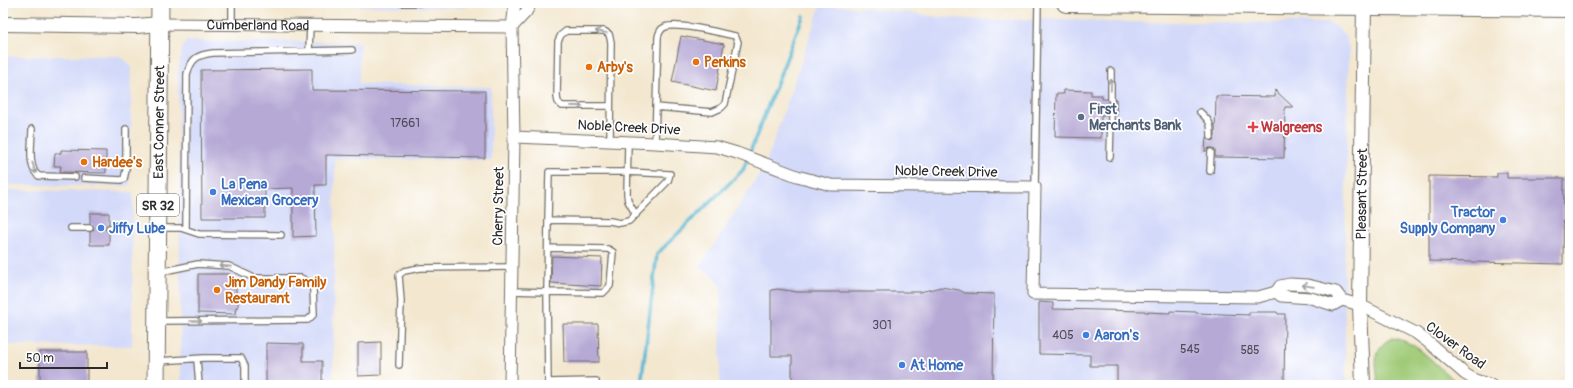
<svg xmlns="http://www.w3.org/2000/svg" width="1573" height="388" viewBox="0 0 1573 388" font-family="Pangolin,sans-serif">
<rect width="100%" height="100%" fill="#fff"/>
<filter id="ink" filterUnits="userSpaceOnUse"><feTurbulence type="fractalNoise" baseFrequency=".025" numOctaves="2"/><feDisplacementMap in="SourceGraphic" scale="8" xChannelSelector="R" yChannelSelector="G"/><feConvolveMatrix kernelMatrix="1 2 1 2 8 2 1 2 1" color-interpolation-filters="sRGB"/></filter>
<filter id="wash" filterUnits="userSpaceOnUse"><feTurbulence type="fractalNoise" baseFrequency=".012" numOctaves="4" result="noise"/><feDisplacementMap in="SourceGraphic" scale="16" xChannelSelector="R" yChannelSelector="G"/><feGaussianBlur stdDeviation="0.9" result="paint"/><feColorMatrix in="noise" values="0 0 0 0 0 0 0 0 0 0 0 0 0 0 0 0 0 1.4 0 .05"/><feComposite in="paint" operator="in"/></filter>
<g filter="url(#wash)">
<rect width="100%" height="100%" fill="#f3e7cf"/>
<path fill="#d3d9f9" d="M206 3H475L464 8Z
M821 4 905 12 938 17 989 20 1063 19 1108 22 1309 23H1328L1336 26 1346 37 1349 49 1344 278 1346 385H720L721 289 714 276 699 268 762 170 770 152Z
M186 41 360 42 359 84 491 87V160L335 159 333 385H181L178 72 182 50Z
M3 56H119L127 61 132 68 130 185 125 186 3 185Z
M3 190 133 192 132 346 3 345Z"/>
<path fill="#a0cb78" stroke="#667b52" d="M1392 338C1423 342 1437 371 1462 385H1378C1377 364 1370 349 1392 338Z"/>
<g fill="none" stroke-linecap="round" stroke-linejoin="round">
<path stroke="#56b8d4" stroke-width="3.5" d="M641 385 657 254 743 170 803 16"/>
</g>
<g id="blocks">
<path fill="#b6a9d5" d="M681 36 724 44 716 91 672 82Z
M312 69V90L485 91V158L326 155V185H315L316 236 293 237V188L265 189V218H202L201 70Z
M1064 90 1091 91V95H1102V99H1107L1111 103 1116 99 1117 115 1114 112 1111 111 1108 112 1107 115H1101V138L1055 137 1056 94H1064Z
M1275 90 1293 107H1285L1284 158 1215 157V150L1212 148H1209L1205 152 1206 137 1211 141 1213 140 1215 137 1216 96 1275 97Z
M61 150 106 151V173L60 172 61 166H54L55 153H61Z
M1497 173H1507V178H1564L1563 264 1429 261V176L1497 177Z
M90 213H109V224L105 228 106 230 109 232V245H90V232L93 230 94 228 92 225 90 224Z
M552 256 602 258 601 286 551 283Z
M198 274H230V278H234L235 284H236V295H238V307H236L235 314 198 313Z
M941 287 959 290 965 293 994 294 993 385H792V356H771V290L778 289 797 292H920Z
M1039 302 1053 303V309L1145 311V312L1170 313V311L1196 312V313L1249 315V312H1277L1278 314H1285L1284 385H1117V366H1090V355L1039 354Z
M563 324H598L599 362H564Z
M381 342V375L358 376V343Z
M266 343 303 344V361H322V385H266Z
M40 352H87V385H40Z"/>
</g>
</g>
<g filter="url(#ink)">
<use href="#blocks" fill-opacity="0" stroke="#716d64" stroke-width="1"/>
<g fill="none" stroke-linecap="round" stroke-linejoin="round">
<g stroke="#716d64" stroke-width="8">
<path id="service" d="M232 3V25
M402 3H419
M309 51 310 25
M1111 99V71
M1200 112C1210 121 1211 123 1211 137
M32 129C32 142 27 169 39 176L75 177
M610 141 611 42 609 34 604 31H566L561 35 558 41 557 97 558 102 562 106H610
M628 142 627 194 628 201 636 215
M655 143 658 37C659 33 660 29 665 27 678 22 720 33 735 36L738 42 725 104 721 108 712 112 656 107
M1110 157 1111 115
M1210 171 1211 152
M549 172H626L670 174 668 181 629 221 620 223 610 221 548 220Z
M84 178 121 180 124 179 126 170V129
M1035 187 1038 3
M71 228H90
M109 228H122
M160 228H181L199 234 281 235
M186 229 187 74C192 58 197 55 213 53L352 50
M548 248 608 249 613 252 610 286 603 293 547 292 548 382 596 381
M159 272 198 264 229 266 254 278H301L310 283 313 289 314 314 308 320 159 321
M512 291 547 292 548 220
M197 359 199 385
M159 361 204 358H241L245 366V385
M399 365 401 301 399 275 404 271 420 268 512 267"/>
</g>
<g stroke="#716d64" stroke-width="13">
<g id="minor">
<path id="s1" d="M159 24 512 27"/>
<path d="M512 27 526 12 531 3"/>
<path d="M514 137 655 143 717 147 737 153 797 176 831 185 1035 187 1033 294 1258 297 1276 292"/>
<path d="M1342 300 1333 305 1311 298 1281 296 1276 292 1280 286 1290 284 1308 285 1336 292 1342 300 1360 305 1416 333 1428 342 1465 374 1475 380 1491 385"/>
<path d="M510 385 514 137 512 27 515 3"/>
</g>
</g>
<g stroke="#716d64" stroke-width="16">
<g id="tertiary">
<path d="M3 24 137 26 159 24"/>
<path id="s2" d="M1363 385 1360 305 1364 3"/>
</g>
</g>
<g stroke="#716d64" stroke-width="19">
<g id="primary">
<path id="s3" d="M156 385 160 3"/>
</g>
</g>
<g stroke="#716d64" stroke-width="20">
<path id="trunk" d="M1066 3 1570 8"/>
</g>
<use href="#service" stroke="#fff" stroke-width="5.5"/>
<use href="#minor" stroke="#fff" stroke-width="11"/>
<use href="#tertiary" stroke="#fff" stroke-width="14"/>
<use href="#primary" stroke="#fff" stroke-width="17"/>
<use href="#trunk" stroke="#fff" stroke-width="18"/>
</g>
<defs><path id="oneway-shaft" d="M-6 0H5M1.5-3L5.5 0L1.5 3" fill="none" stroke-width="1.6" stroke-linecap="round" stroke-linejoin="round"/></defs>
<g stroke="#a0a0a0">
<use href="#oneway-shaft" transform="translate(601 32) rotate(-170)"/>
<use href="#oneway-shaft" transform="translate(1111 85) rotate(-89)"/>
<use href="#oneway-shaft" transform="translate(577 106) rotate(1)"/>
<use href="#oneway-shaft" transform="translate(34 168) rotate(72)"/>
<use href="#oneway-shaft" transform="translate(225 266) rotate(-174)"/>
<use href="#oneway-shaft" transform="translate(1308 286) rotate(-172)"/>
<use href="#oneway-shaft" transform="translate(196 321)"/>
</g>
</g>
<g fill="#e8710a" stroke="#fff" stroke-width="1.5">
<circle cx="696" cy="62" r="4"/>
<circle cx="589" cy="67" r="4"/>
<circle cx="84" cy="162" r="4"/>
<circle cx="217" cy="290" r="4"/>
</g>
<circle fill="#5c6f8a" stroke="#fff" stroke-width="1.5" cx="1081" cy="117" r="4"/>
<path fill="#e0444e" stroke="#fff" stroke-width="1.5" d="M1251 121h4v4h4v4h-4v4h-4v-4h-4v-4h4z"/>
<g fill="#3f7fe0" stroke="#fff" stroke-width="1.5">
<circle cx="213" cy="192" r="4"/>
<circle cx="1503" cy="220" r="4"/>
<circle cx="101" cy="228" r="4"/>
<circle cx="1086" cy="335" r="4"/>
<circle cx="902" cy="365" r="4"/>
</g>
<g text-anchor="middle" stroke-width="3.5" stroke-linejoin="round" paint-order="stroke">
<g font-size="12" fill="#4e4a56">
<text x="405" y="127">17661</text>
<text x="882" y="329">301</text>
<text x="1063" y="339">405</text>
<text x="1190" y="353">545</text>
<text x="1250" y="354">585</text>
</g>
<rect fill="#fff" stroke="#6b6b6b" stroke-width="1" x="137" y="194" width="42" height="22" rx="3"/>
<g font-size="13" font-weight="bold" fill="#2b2b2b">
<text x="158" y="210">SR 32</text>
</g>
<g font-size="14" fill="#2b2b2b" stroke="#fff">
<text dy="5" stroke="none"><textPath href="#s1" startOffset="99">Cumberland Road</textPath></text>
<text dy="5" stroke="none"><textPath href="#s3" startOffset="263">East Conner Street</textPath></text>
<text transform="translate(629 127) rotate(3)" y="5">Noble Creek Drive</text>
<text transform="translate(946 171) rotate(1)" y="5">Noble Creek Drive</text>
<text dy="5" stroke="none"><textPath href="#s2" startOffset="191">Pleasant Street</textPath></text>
<text transform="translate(498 206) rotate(-89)" y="5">Cherry Street</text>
<text transform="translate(1456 345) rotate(36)" y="5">Clover Road</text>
</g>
<g font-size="14" font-weight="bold" fill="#c56008" stroke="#fff" text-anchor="start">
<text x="704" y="67">Perkins</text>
<text x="597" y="72">Arby's</text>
<text x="92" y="167">Hardee's</text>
<text x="225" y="287">Jim Dandy Family<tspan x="225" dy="16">Restaurant</tspan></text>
</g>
<g font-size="14" font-weight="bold" fill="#4e5e75" stroke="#fff" text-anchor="start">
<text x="1089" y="114">First<tspan x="1089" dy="16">Merchants Bank</tspan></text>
</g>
<g font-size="14" font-weight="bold" fill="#be3a42" stroke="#fff" text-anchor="start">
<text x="1261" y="132">Walgreens</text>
</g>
<g font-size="14" font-weight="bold" fill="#366cbe" stroke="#fff" text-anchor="start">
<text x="221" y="189">La Pena<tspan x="221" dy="16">Mexican Grocery</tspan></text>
<text x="1495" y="217" text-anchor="end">Tractor<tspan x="1495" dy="16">Supply Company</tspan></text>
<text x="109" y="233">Jiffy Lube</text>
<text x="1094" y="340">Aaron's</text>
<text x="910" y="370">At Home</text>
</g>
</g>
<rect width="1573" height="388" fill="none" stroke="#fff" stroke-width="16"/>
<path d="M20 362v6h87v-6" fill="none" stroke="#2b2b2b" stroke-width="2"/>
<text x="26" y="362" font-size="12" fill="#2b2b2b" stroke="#ffffff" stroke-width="3" paint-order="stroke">50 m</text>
</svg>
